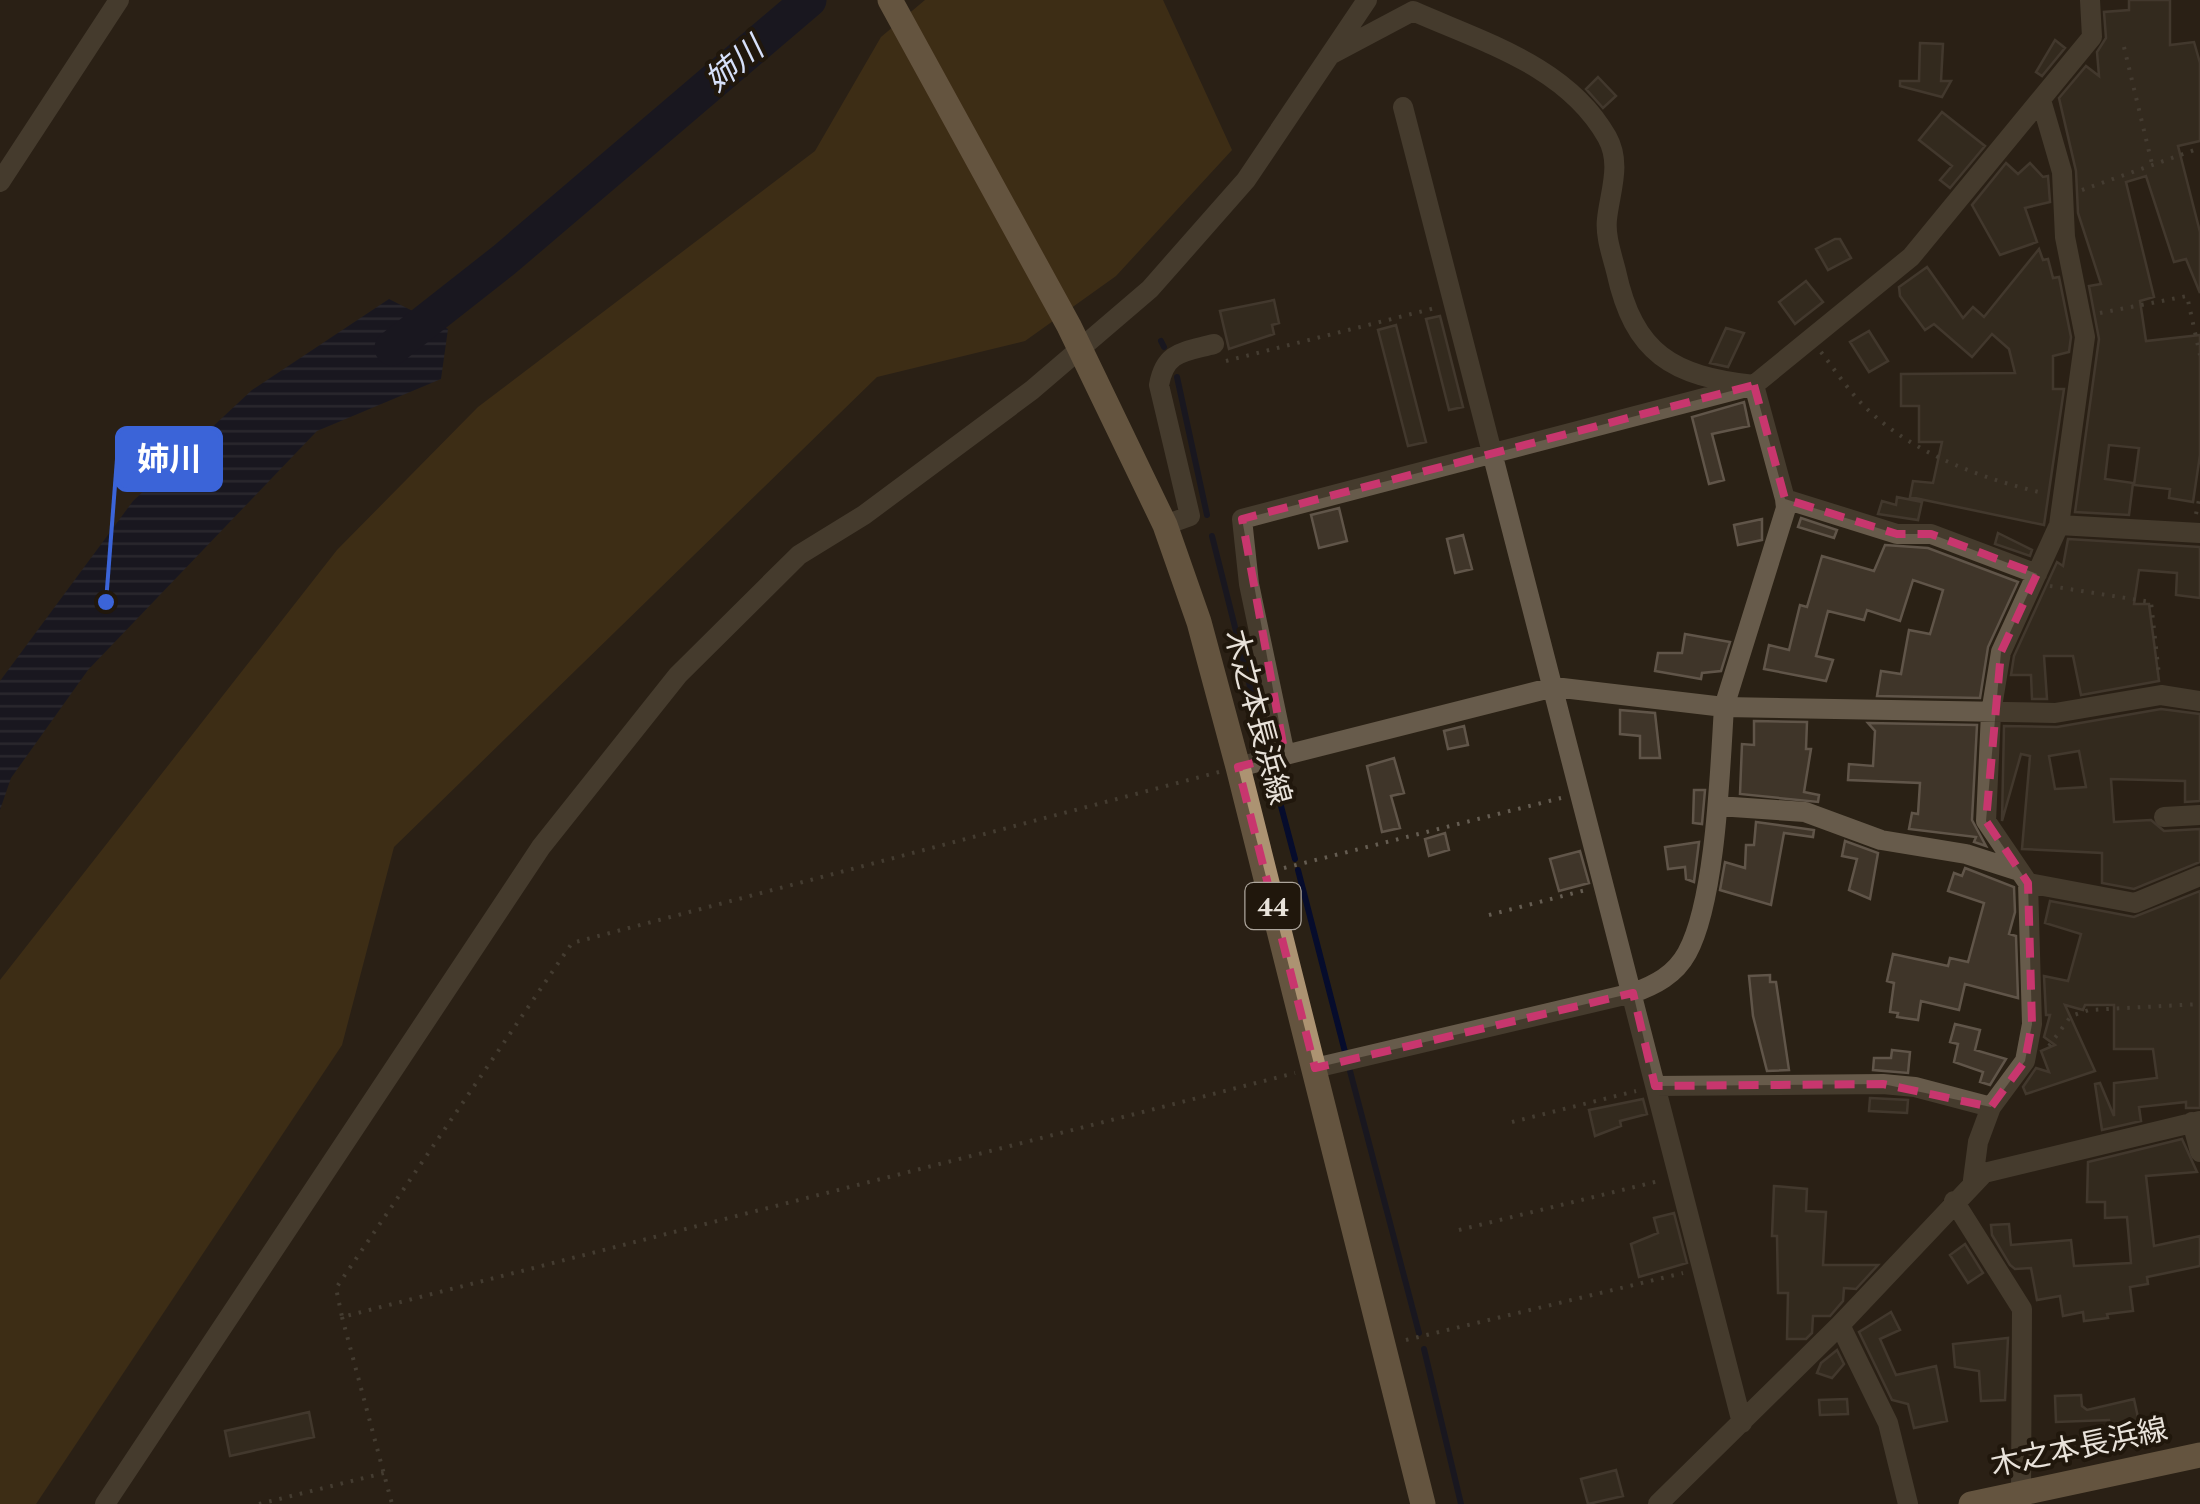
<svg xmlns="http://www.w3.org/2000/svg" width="2200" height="1504" viewBox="0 0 2200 1504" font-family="Spectral,'Noto Sans JP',serif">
<defs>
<pattern id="water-rules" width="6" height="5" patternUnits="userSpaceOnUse" patternTransform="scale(2.5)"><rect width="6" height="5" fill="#060c2c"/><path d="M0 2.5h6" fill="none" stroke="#2a2f4a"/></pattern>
</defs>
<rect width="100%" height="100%" fill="#2a2115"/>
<path fill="#563c16" d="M925 0H1163L1232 150 1116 276 1025 341 877 377 394 847 342 1045 36 1504H0V980L337 550 478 407 815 151 881 37Z"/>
<path fill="url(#water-rules)" d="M389 299 448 329 441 379 317 431 88 670 11 778 0 810V681L133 501 252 390Z"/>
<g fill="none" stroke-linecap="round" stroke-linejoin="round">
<path stroke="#060c2c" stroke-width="6" d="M1161 341 1164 347
M1177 377 1207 515
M1212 536 1266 750
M1272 772 1295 859
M1298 870 1345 1052
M1350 1071 1419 1333
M1424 1349 1461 1504"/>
<path stroke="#060c2c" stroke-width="35" d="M392 348 504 260 809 0"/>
</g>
<path fill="#3f3529" stroke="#605549" stroke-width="2.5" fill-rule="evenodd" d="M2129 0H2170V45L2194 42 2200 63V141L2178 146 2200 232V293L2186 259 2174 262 2146 176 2126 182 2154 297 2140 301 2146 341 2200 335V455L2193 502 2169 498 2170 489 2134 485 2139 448 2109 445 2105 479 2133 483 2129 515 2075 512 2099 339 2089 286 2101 284 2078 213 2076 171 2059 98 2086 66 2099 76 2097 52 2106 38 2104 12 2129 10Z
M2055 40 2065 48 2042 76 2036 72Z
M1920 43 1943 44 1941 81H1951L1942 97 1900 86V81H1919Z
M1598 77 1616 96 1603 108 1586 89Z
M1942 112 1985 146 1950 188 1940 180 1952 166 1919 140Z
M2006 163 2018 174 2030 163 2043 177 2048 176 2050 202 2025 208 2037 242 2000 255 1972 205Z
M1835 239H1840L1851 258 1828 270 1816 249Z
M2039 249 2043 260 2048 259 2053 278 2059 277 2071 337 2069 352 2053 356V389H2064L2044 525 1910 497 1913 481 1933 483 1942 442H1919V406H1901V374L2015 373 2009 349 1992 334 1972 357 1934 324 1925 330 1900 296 1899 287 1927 267 1963 318 1973 307 1984 317Z
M1806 281 1823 302 1795 324 1779 302Z
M1274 300 1279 323 1272 325 1274 334 1229 349 1220 311Z
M1440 316 1463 407 1449 410 1426 319Z
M1396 325 1426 442 1408 446 1378 330Z
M1726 328 1744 333 1728 367 1710 363Z
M1869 331 1888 361 1869 372 1850 342Z
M1744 402 1749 426 1712 434 1724 480 1709 484 1692 417Z
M1897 497 1922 502 1918 520 1878 514 1882 501 1896 505Z
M1339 508 1347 541 1319 548 1311 515Z
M1801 518 1837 530 1834 538 1798 527Z
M1762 519V540L1738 545 1734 525Z
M1998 533 2032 550 2030 556 1995 544Z
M1463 535 1472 569 1455 573 1447 539Z
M2068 539 2200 547V598L2176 595 2177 573 2139 570 2134 604H2149L2159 681 2081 695 2073 656H2044L2047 699H2032L2031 675H2011L2014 656 2057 562 2063 566Z
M1885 545 1928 548 2018 582 1988 647 1980 698 1877 696 1881 671 1901 674 1909 630 1930 634 1943 590 1913 580 1900 621 1867 610 1864 620 1828 611 1816 656 1833 660 1826 681 1764 669 1769 645 1789 650 1800 605 1807 607 1822 556 1874 571Z
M1685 634 1730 642 1721 671 1702 673 1701 679 1655 671 1658 653H1682Z
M2161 709 2200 714V801L2185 802V781L2111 779 2114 822 2151 820 2164 831 2200 829V862L2134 889 2102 883V853L2022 849 2030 756 2021 754 2002 821 2004 726 2057 727ZM2079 751 2086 787 2055 789 2049 756Z
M1620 710 1655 713 1660 758H1640V736L1620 734Z
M1754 721 1807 722 1806 749H1811L1804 792 1819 795 1818 802 1740 794 1742 744 1754 745Z
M1868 723 1977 725 1972 820 1986 846 1974 842 1976 837 1909 829 1912 813 1918 814 1920 783 1848 780 1849 764 1873 766 1875 731Z
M1464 726 1468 745 1448 749 1444 731Z
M1394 758 1404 793 1391 796 1400 828 1382 832 1367 766Z
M1694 790H1705L1702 824 1693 823Z
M1756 822 1814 830 1813 837 1784 833 1771 905 1720 890 1725 862 1745 868 1746 845H1754Z
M1445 833 1449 850 1429 856 1425 839Z
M1845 841 1878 853 1870 899 1849 890 1857 859 1842 856Z
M1699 842 1694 882 1686 879 1685 867 1668 869 1665 847Z
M1580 851 1589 883 1559 891 1550 859Z
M1965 868 2014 887 2015 912 2009 934 2016 936 2018 998 1965 984 1959 1010 1921 1001 1918 1020 1897 1017 1898 1013 1890 1012 1894 983 1887 981 1893 954 1948 966 1950 958 1968 962 1984 903 1948 891 1954 873 1962 876Z
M2200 891V1108H2186V1102L2139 1107 2141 1121 2102 1130 2095 1084 2100 1083 2114 1116V1083L2157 1078 2153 1049H2114V1005H2085L2083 1010 2065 1005 2095 1071 2026 1094 2023 1087 2036 1068 2049 1072 2041 1051 2055 1045 2044 1037 2050 1015H2046L2044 976 2068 981 2081 934 2045 923 2050 901 2134 917Z
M1770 975V982H1776L1789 1070 1767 1071 1753 1016 1749 976Z
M1955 1024 1980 1030 1975 1050 2006 1059 1990 1085 1980 1082 1983 1072 1954 1062 1958 1044 1950 1042Z
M1892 1050 1910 1052 1908 1073 1873 1070 1874 1058H1891Z
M1870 1098 1908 1100 1907 1113 1869 1111Z
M1643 1099 1647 1114 1620 1121 1621 1126 1595 1136 1589 1110Z
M2182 1139 2197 1172 2146 1176 2154 1246 2200 1236V1266L2147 1277 2148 1284 2130 1287 2133 1311 2107 1314 2108 1318 2084 1321 2083 1312 2063 1316 2060 1296 2037 1300 2031 1268 2015 1269 2010 1265 1992 1235 1991 1225 2009 1224 2011 1245 2071 1240 2074 1266 2131 1263 2127 1217 2105 1218V1202H2087L2088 1162Z
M1774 1186 1807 1189 1806 1211 1826 1212 1823 1265H1878L1856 1289 1844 1288 1843 1301 1830 1316H1813L1812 1333 1806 1339H1787L1788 1293H1778L1777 1236H1772Z
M1674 1213 1687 1263 1639 1277 1631 1244 1658 1233 1654 1218Z
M1965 1244 1983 1273 1968 1283 1950 1255Z
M1891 1312 1900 1330 1880 1339 1896 1375 1936 1366 1947 1421 1914 1428 1908 1404 1892 1400 1859 1332Z
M2008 1338 2005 1400 1981 1401 1979 1371 1955 1367 1953 1344Z
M1837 1350 1844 1364 1832 1378 1817 1373 1821 1363Z
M2081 1395 2082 1406 2087 1410 2134 1399 2139 1422 2111 1429 2109 1420 2056 1422 2055 1396Z
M1847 1399 1848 1414 1820 1415 1819 1400Z
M309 1412 314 1437 230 1456 225 1431Z
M1616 1470 1623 1496 1588 1504 1581 1479Z"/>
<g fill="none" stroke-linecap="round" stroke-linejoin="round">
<path stroke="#655d52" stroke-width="4" stroke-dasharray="2.5 8" stroke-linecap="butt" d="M2124 47 2152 164
M2082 190 2200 148
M2100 313 2187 296 2200 355
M1821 352C1835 370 1848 390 1864 406 1911 453 1980 478 2043 493
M1226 361 1435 308
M2196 514 2200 495
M2050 586 2151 602 2159 675
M1219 772 572 943 336 1288 342 1317 1295 1073
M1284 868 1561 798
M1489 915 1586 890
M2049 1046 2071 1016 2089 1010 2200 1004
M1512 1122 1636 1091
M1459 1230 1659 1181
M342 1317 392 1504
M1406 1340 1683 1273
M259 1504 384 1473"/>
<path stroke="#675b4b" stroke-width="20" d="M1332 54 1413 11C1483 42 1567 66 1607 137 1622 164 1610 191 1607 219 1605 236 1612 255 1616 271 1634 354 1672 376 1754 385L1785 499 1786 508 1724 707 2055 713 2161 695 2200 701
M2041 100 2062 172 2065 237 2085 337 2059 525 2200 533
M1403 107 1742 1423
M0 182 119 0
M1785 499 1897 534H1931L2037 574
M1165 525 1190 516 1159 385C1165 351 1184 352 1214 344
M1285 755 1249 584 1242 519 1754 385 1911 257 2092 37 2090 0
M1238 767 1554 687 1724 707C1720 769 1716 900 1687 953 1675 975 1655 985 1633 993L1315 1068
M1718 806 1805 812 1881 840 1966 854 2019 871
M2164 817 2200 815
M2028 883 2135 903 2200 876
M1655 1086 1883 1084 1915 1087 1991 1107 2025 1061 2032 1024 2028 883 1986 821 1991 713 2001 652 2059 525
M2192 1122 2200 1152
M1973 1180 1978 1142 1991 1107
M1954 1201 2022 1309 2021 1493
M1840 1325 1888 1423 1908 1504
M105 1504 541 847 678 675 799 555 864 515 1032 390 1150 289 1246 180 1367 0
M1658 1504 1840 1325 1984 1173 2200 1121"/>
<path stroke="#ac9372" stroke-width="25" d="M890 0 1069 326 1165 525 1199 622 1238 767 1423 1504
M1971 1504 2200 1455"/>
</g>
<path d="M0 0H2200V1504H0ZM1754 385 1785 499 1897 534H1931L2037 574 2001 652 1986 821 2028 883 2032 1024 2025 1061 1991 1107 1883 1084 1655 1086 1633 993 1315 1068 1238 767 1285 755 1242 519Z" fill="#2a2115" fill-opacity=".55" fill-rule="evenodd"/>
<path fill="none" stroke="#c8366e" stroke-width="8" stroke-dasharray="20 12" stroke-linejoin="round" d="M1754 385 1785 499 1897 534H1931L2037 574 2001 652 1986 821 2028 883 2032 1024 2025 1061 1991 1107 1883 1084 1655 1086 1633 993 1315 1068 1238 767 1285 755 1242 519Z"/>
<g text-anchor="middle" stroke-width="8" stroke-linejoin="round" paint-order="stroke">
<rect fill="#20170c" stroke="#aca59c" stroke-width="2.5" x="1245.5" y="883" width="55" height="46" rx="8"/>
<g font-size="28" font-weight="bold" fill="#e8e2da">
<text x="1273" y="916">44</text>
</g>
<g font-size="30" fill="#e8e2da" stroke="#20170c">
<text transform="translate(1258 717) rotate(75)" y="10">木之本長浜線</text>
<text transform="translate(2079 1447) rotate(-12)" y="10">木之本長浜線</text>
</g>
<g font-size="32" font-style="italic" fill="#d6e0fa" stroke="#20170c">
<text transform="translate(734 64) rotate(-40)" y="11">姉川</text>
</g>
</g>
<path fill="none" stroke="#3b64d8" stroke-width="4" d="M106 602L117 459"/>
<circle fill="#3b64d8" stroke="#20170c" stroke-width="4" cx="106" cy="602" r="10"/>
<rect fill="#3b64d8" stroke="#3b64d8" stroke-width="4" x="117" y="428" width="104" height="62" rx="10"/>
<g font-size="32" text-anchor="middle" font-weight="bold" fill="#fff">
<text x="169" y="470">姉川</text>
</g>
</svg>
